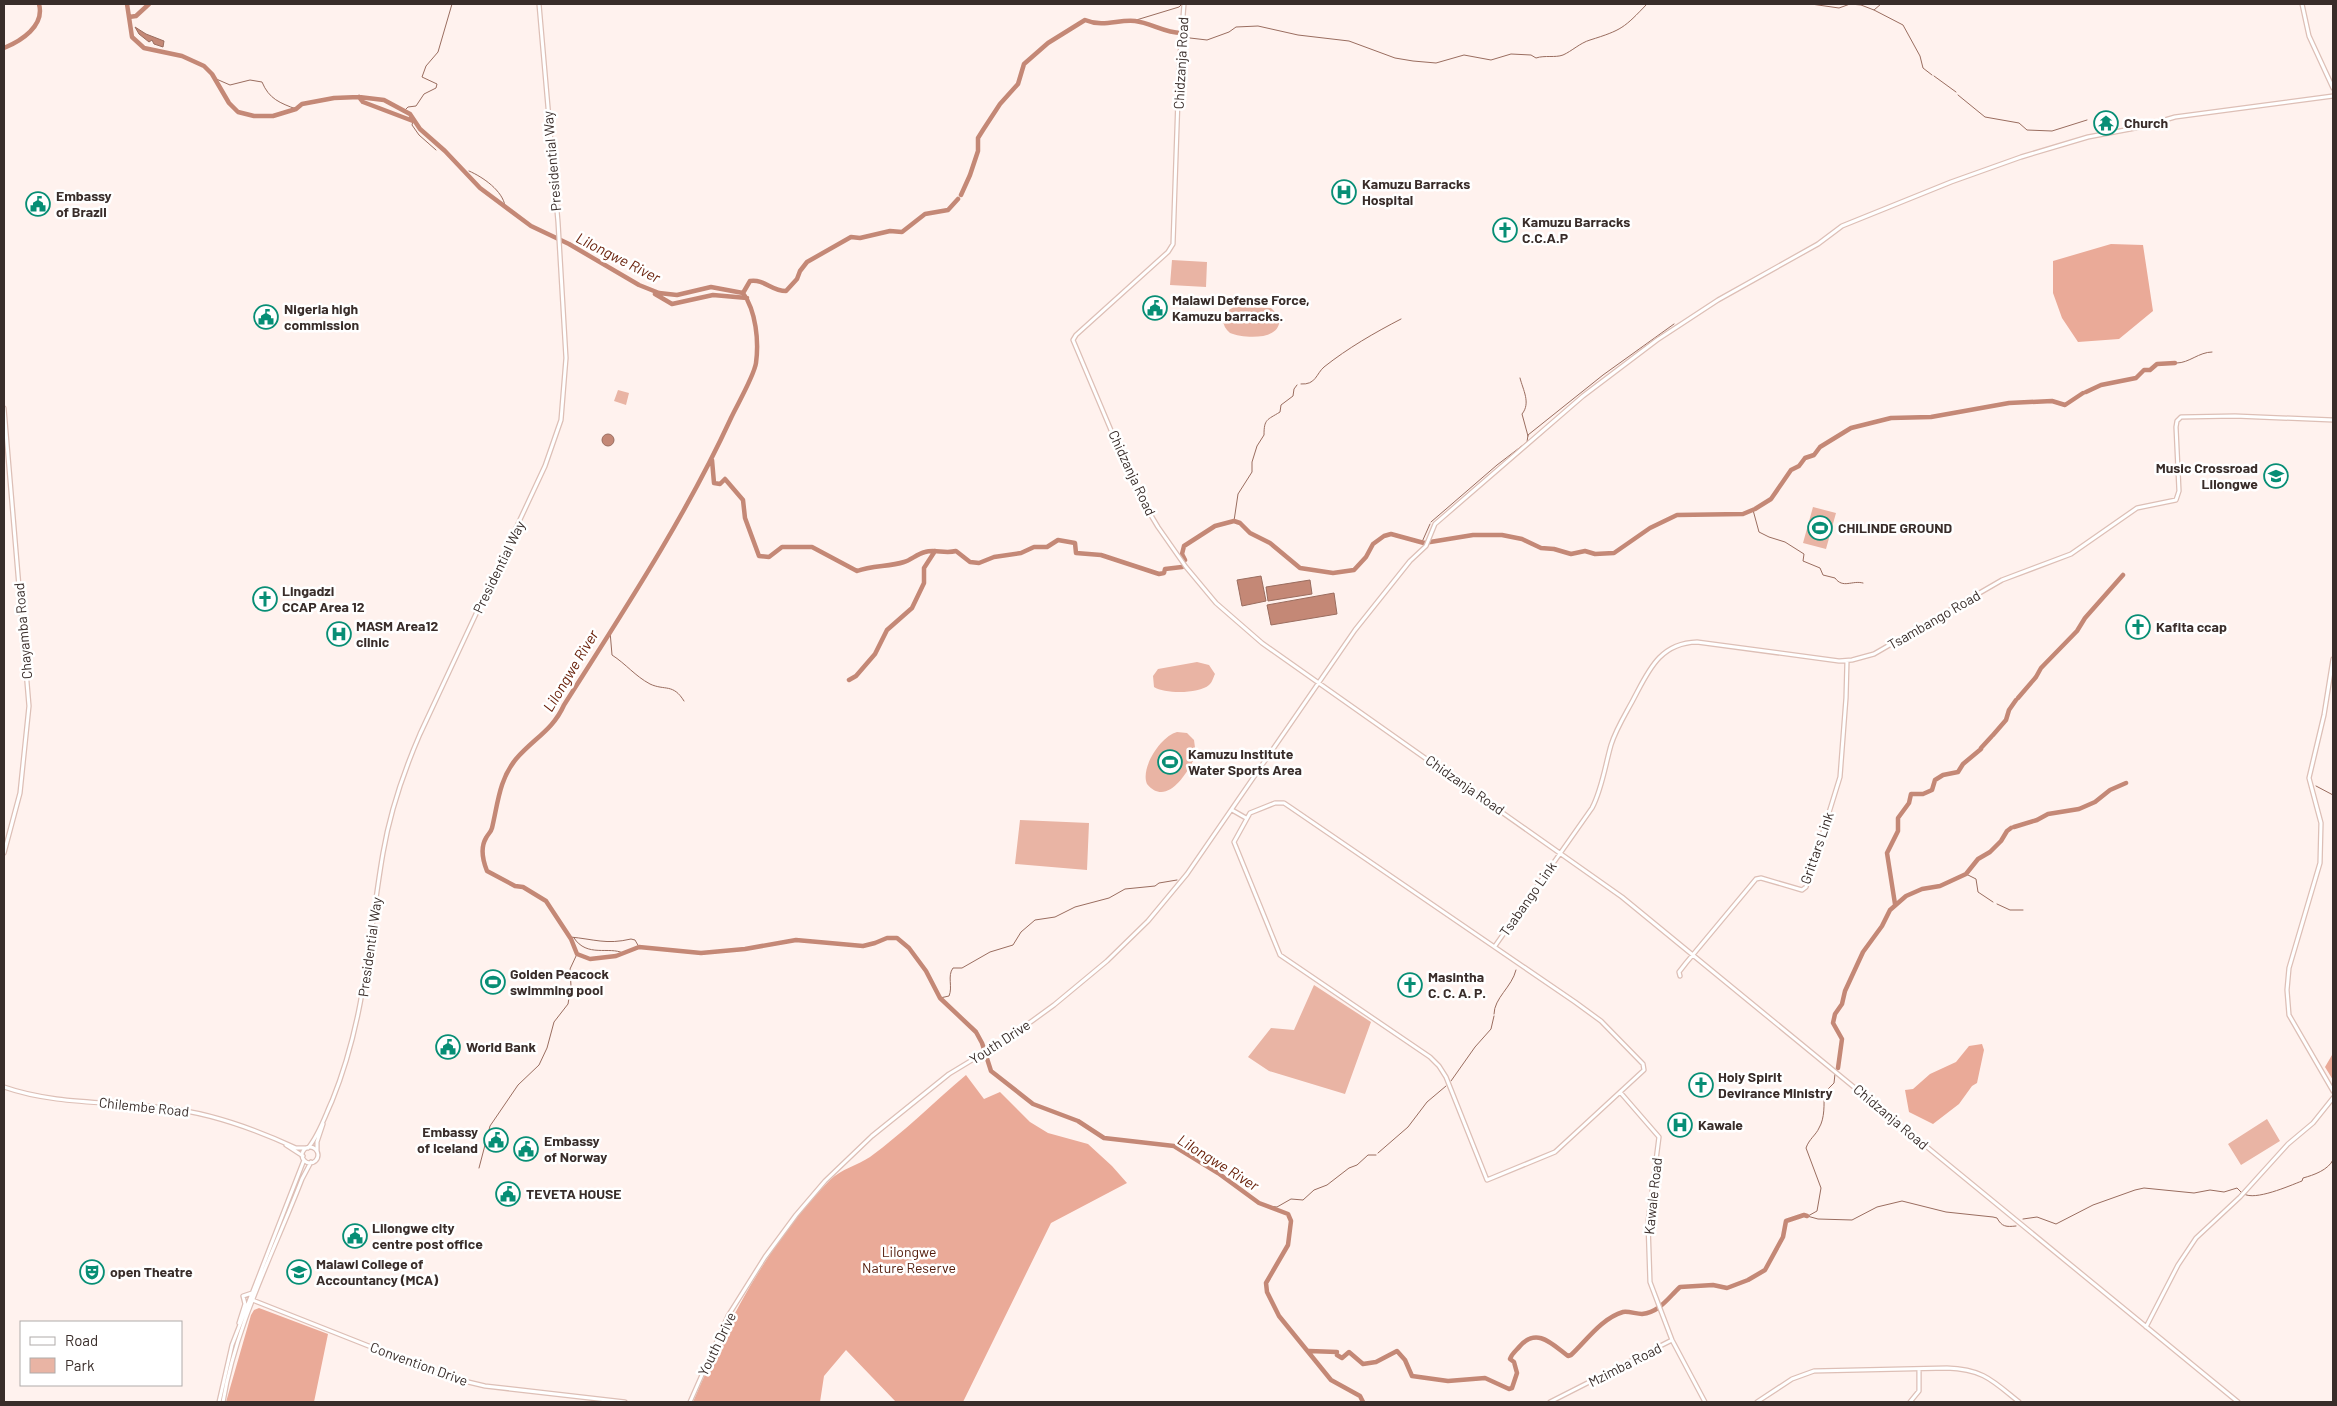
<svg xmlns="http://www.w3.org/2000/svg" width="2337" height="1406" viewBox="0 0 2337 1406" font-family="Barlow,sans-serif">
<rect width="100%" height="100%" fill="#fff2ee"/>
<path fill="#e9b4a4" d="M1172 260 1207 262 1206 287 1170 285Z
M1235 307 1271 308 1279 316C1284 341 1245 339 1230 333 1219 324 1222 311 1235 307Z
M618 390 629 393 626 405 614 401Z
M1813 507 1836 513 1826 549 1803 543Z
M1197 662 1209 665 1215 674C1213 678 1212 683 1209 685 1199 694 1165 694 1154 687L1153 676 1158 669Z
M1177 732 1187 733 1194 740 1196 755C1188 772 1167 808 1147 784 1140 768 1161 736 1177 732Z
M1020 820 1089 823 1087 870 1015 864Z
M1314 985 1371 1022 1345 1094 1269 1071 1248 1057 1271 1028 1294 1030Z
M2267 1119 2280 1141 2241 1165 2228 1144Z"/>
<path fill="#eaaa98" d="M2111 244 2143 245 2153 311 2119 339 2078 342 2062 318 2053 293V261Z
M2333 1035V1080L2325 1067 2332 1055Z
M1982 1044 1984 1050 1977 1083 1972 1086 1959 1104 1933 1124 1909 1112 1905 1090 1913 1089 1930 1074 1956 1062 1969 1046Z
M966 1075 984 1099 1000 1092 1030 1122 1048 1133 1088 1144 1112 1166 1127 1183 1051 1223 963 1402H896L846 1350 824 1376 820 1402H693C727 1322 768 1243 830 1180 841 1169 858 1165 870 1157 903 1133 934 1102 966 1075Z
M259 1308 328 1334 314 1402H226L251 1315 254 1310Z"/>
<path fill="#c48876" stroke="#9a6d5f" d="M135 27 146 34 164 41 163 47 154 44 152 40 149 42 139 34Z
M602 440a6 6 0 1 1 12 0a6 6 0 1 1-12 0Z
M1261 576 1266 601 1242 606 1237 580Z
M1310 580 1312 594 1268 601 1266 587Z
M1334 593 1337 614 1271 625 1267 605Z"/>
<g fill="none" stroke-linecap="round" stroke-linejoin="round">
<path stroke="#9a6d5f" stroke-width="1" d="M1811 4 1839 8 1850 4 1861 5 1874 10 1881 4
M1874 10 1903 25 1920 56 1923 68 1932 75
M1133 21 1179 7 1182 4
M1184 33 1190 38 1207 40 1229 32 1236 27 1258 26 1298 35 1349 41 1395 58 1413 61 1436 63 1464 55 1491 60 1511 54 1531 55 1536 58C1545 55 1555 58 1563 55 1572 51 1580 43 1590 40 1622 30 1624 28 1647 4
M1934 76 1956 92
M214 78 230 85 250 80 262 82C269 99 280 103 296 109
M1958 95 1985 117 2019 123 2027 130 2052 131 2087 120
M404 111 408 107 416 106 424 94 436 88 437 84 422 77 426 66 438 52 452 4
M413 121 412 125 419 135 436 150
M469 171C483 177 503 191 505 206
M2177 363C2189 363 2199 352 2212 352
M1520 378C1523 390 1531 403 1522 414L1528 436
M1301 384C1316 385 1316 374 1324 367 1348 348 1374 333 1401 319
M1753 510 1759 532 1769 537 1785 542 1804 554 1803 561 1820 568 1823 575 1835 578C1843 589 1852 580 1863 583
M1234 521 1238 494 1252 472V462L1257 446 1264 435C1264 419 1267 420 1280 412L1281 405 1293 396 1294 389 1297 385
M1431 522 1497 465 1527 442 1528 435 1603 375 1674 324
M1422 542 1430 524
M610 631 612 655C626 664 635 676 650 684 665 691 673 683 684 701
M2316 786 2333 795
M1966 874 1976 879 1978 892 1993 902
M1997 904 2010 910H2023
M570 937C594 939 606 945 631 939L635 940 639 947
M574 938C587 958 609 946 623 953
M940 998 949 996C953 987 947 976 953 968H962L990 952 1013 945 1021 932 1035 920 1055 917 1075 907 1109 898 1125 889 1155 886 1159 883 1177 880
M1494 1014C1494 998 1512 987 1516 970
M1451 1081 1475 1047 1491 1029 1494 1016
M1378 1153 1408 1127 1427 1102 1446 1086
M479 1168 490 1126 518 1085 539 1065 547 1048 554 1022 568 1004 571 986 570 969 577 954
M2244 1194C2255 1201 2289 1186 2302 1181L2303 1178C2314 1175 2328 1170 2333 1160
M1267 1206 1277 1207 1291 1199 1303 1200 1314 1190 1327 1185 1349 1168 1357 1165 1368 1155H1376
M1807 1216 1818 1219 1852 1220 1877 1207 1902 1201 1946 1212 1993 1217 1997 1218C2002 1227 2006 1227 2016 1226
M1808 1216 1817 1211 1821 1188 1806 1148C1809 1139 1816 1135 1819 1128 1825 1118 1824 1104 1824 1093L1834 1083 1835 1074
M2023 1219 2037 1217 2056 1224 2093 1205 2135 1190 2144 1188 2194 1193 2210 1190 2224 1192 2237 1188 2241 1192"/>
<path stroke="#c48876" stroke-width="4.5" d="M127 4 132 37 144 48 182 56 204 66 212 74 229 103 238 112 254 116H273L296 109 302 104 334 98 359 97 384 100 410 114 420 129 445 151 480 188 531 226 569 244 639 285 659 293 677 295 711 287 743 293C756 311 759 341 756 363 754 376 737 405 731 418 685 518 623 612 564 705 553 730 533 739 516 759 499 780 498 803 492 828 491 832 488 834 486 838 480 848 483 861 487 871L515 886 523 887 546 901 571 939 577 954 590 959 616 956 639 947 701 953 745 949 796 940 863 946 875 943 887 938H897L909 948 926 971 940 998 976 1032 982 1043 991 1071 1033 1104 1078 1121 1104 1138 1174 1146 1218 1173 1259 1203 1288 1214 1291 1221 1288 1245 1266 1283 1267 1292 1279 1316 1331 1380 1360 1396 1363 1402
M129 17 136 16 149 4
M4 48C21 41 45 26 39 4
M359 97 363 102 413 121
M961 195 970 175 978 151V138L983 130 1000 104 1018 84 1024 64 1048 43 1085 20C1104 28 1118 19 1135 21 1151 23 1165 33 1181 33
M743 293 750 281C765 279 771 291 786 291L797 279 800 271 807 262 851 237 860 238 890 231 902 232 925 214 948 210 958 199
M655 294 672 304 713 295 747 298
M2086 392 2101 385 2136 378 2144 370H2150L2157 364 2175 363
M712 460 714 483 720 484 725 479 743 500 745 518 759 556 769 557 782 547H812L857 571C872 565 889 567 904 562 911 560 917 554 925 552 935 549 945 554 956 551L970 562 979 563 994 557 1021 553 1034 547H1047L1058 540 1075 543 1076 553 1101 555 1159 574 1164 573 1165 569 1182 567
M1185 560 1182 554 1184 546 1215 526 1234 521 1240 523 1250 533 1270 543 1300 568 1333 573 1354 570 1366 557 1373 544 1384 536 1391 534 1424 543 1473 535H1502L1522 539 1541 548 1554 549 1571 554 1585 551 1595 554 1614 553 1650 528 1677 515 1743 514 1755 509 1771 499 1791 470 1799 466 1805 458 1814 455 1820 447 1851 428 1891 418 1931 417 2009 403 2052 401 2065 405 2083 393
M849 680 856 676 875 654 887 630 912 608 924 583V568L935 551
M2018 698 2036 677 2041 668 2077 631 2085 618 2123 575
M1993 735 2006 720 2009 710 2016 700
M1981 748 1992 736
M2014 827 2037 820 2048 814 2079 809 2095 802 2110 790 2126 783
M1895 904 1887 853 1898 831V818L1909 803 1911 794H1923L1932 790 1935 780 1943 775 1958 772 1963 764 1981 749
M1838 1068 1842 1039 1833 1023 1835 1014 1842 1004 1845 991 1863 952 1882 926 1890 910 1906 896 1922 889 1940 886 1966 874 1978 859 1990 852 2001 841 2007 831 2011 828
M1309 1351 1337 1352
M1337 1355 1342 1358 1349 1352 1363 1364 1376 1362 1397 1351 1405 1360 1412 1376 1448 1381 1485 1378 1509 1389 1512 1388 1517 1373 1514 1362 1510 1359C1512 1353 1516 1351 1520 1346 1537 1327 1552 1344 1568 1356L1571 1355C1586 1341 1602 1318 1623 1312 1629 1311 1636 1314 1642 1314 1660 1312 1668 1298 1680 1287L1713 1285 1727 1288 1748 1280 1765 1270 1783 1237 1786 1221 1804 1215 1807 1216"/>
<g stroke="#ddbfb6" stroke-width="5.5">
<path id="secondary" d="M1184 4 1179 69 1173 244 1168 252 1076 335 1073 340 1137 492 1158 527 1186 567 1216 603 1262 643 1622 897 2238 1402
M2302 4 2309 36 2333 88
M4 408 29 706 20 793 4 853
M2333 659 2324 715 2309 778 2321 823 2320 863 2289 968 2287 990 2289 1015 2333 1091
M1275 803H1284L1290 807 1575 1002 1601 1021 1643 1064 1644 1070 1555 1152 1487 1180 1446 1077 1439 1066 1430 1057 1280 955 1234 842 1250 813Z
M1232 810 1246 818
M1495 946 1592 808C1602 789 1605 766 1611 745 1616 729 1625 715 1633 700 1648 672 1659 643 1697 642L1839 661 1852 660 1874 654 2002 580 2071 554 2137 508 2176 500 2179 491 2176 427 2177 421 2181 417 2235 416 2333 420
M1680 976 1679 972 1686 963 1756 879 1761 878 1802 890 1806 887 1840 777 1846 698 1847 661
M4 1087C55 1105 112 1101 166 1108 211 1113 255 1129 296 1148H306
M1620 1092 1659 1137 1648 1222 1650 1282 1672 1340 1705 1402
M286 1145 303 1156
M302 1155a8 8 0 1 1 16 0a8 8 0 1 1-16 0Z
M308 1148C319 1135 325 1116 332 1101 366 1017 368 940 383 853 390 812 404 771 420 734L545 466 561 420 566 358 558 222 539 4
M317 1151V1142L323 1124
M250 1299 447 1377 485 1386 625 1402
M239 1323 245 1304 243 1296 252 1293
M2146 1327 2178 1265 2196 1238 2240 1197 2288 1144 2313 1123 2333 1098
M219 1402 232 1345 304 1160
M223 1402C236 1324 274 1252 302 1179L311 1162
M690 1402 728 1316 765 1257 796 1215 825 1181 872 1136 949 1074 1010 1037 1054 1005 1107 961 1148 921 1187 874 1355 630 1410 561 1426 546 1435 524 1583 396 1657 340 1718 300 1818 244 1842 226 1951 182 2021 157 2088 137 2141 127 2175 117 2333 96
M1550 1402 1672 1340
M1757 1402 1792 1379 1814 1371 1947 1368C1983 1369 1993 1381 2019 1402
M1910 1402 1919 1391V1369"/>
</g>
<use href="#secondary" stroke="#fff" stroke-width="3"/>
</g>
<defs>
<g id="temple-ring" transform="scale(1.25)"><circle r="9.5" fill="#fff" stroke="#078e75" stroke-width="1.5"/><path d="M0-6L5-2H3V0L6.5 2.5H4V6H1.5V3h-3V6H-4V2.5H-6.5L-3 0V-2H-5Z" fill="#078e75"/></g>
<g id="hospital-ring" transform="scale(1.25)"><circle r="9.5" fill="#fff" stroke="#078e75" stroke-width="1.5"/><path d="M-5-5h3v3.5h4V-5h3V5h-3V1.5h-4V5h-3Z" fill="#078e75"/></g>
<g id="civic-ring" transform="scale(1.25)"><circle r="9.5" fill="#fff" stroke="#078e75" stroke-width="1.5"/><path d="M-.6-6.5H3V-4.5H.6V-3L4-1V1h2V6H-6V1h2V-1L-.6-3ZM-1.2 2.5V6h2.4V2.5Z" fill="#078e75"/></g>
<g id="church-ring" transform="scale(1.25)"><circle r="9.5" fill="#fff" stroke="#078e75" stroke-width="1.5"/><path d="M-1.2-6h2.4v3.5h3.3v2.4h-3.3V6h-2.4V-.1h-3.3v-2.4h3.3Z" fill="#078e75"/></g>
<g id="university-ring" transform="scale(1.25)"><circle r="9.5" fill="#fff" stroke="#078e75" stroke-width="1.5"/><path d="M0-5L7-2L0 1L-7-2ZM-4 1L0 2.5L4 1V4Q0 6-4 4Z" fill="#078e75"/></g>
<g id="stadium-ring" transform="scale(1.25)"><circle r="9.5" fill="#fff" stroke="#078e75" stroke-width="1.5"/><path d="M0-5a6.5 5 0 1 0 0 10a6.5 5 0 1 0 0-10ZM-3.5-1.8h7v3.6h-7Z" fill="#078e75"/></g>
<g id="theatre-ring" transform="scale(1.25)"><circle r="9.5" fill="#fff" stroke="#078e75" stroke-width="1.5"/><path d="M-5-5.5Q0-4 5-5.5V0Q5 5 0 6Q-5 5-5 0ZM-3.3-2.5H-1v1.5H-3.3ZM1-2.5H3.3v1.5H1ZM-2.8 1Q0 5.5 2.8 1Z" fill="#078e75"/></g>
</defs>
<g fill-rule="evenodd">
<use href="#temple-ring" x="2106" y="123"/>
<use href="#hospital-ring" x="1344" y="192"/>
<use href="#civic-ring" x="38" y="204"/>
<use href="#church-ring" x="1505" y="230"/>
<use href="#civic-ring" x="1155" y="308"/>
<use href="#civic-ring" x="266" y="317"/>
<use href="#university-ring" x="2276" y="476"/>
<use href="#stadium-ring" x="1820" y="528"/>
<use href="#church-ring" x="265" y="599"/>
<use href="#church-ring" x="2138" y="627"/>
<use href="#hospital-ring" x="339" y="634"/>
<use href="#stadium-ring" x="1170" y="762"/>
<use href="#stadium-ring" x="493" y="982"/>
<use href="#church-ring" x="1410" y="985"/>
<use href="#civic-ring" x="448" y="1047"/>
<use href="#church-ring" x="1701" y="1085"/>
<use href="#hospital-ring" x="1680" y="1125"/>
<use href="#civic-ring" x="496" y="1140"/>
<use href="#civic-ring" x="526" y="1149"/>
<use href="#civic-ring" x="508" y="1194"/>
<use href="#civic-ring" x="355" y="1236"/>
<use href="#theatre-ring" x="92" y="1272"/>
<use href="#university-ring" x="299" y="1272"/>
</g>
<g text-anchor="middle" stroke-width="5" stroke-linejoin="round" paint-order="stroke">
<g font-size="14" fill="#392d2a" stroke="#fff">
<text transform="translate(1181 63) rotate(-87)" y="5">Chidzanja Road</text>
<text transform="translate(552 161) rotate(-95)" y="5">Presidential Way</text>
<text transform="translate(1132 473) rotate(65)" y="5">Chidzanja Road</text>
<text transform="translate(499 567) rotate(-64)" y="5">Presidential Way</text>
<text transform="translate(1934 620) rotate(-30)" y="5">Tsambango Road</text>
<text transform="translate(23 631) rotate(-95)" y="5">Chayamba Road</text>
<text transform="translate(1465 785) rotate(35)" y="5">Chidzanja Road</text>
<text transform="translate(1817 848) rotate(-71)" y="5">Grittars Link</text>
<text transform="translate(1528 899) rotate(-55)" y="5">Tsabango Link</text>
<text transform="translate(370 947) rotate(-82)" y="5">Presidential Way</text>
<text transform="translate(1000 1042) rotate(-33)" y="5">Youth Drive</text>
<text transform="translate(144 1107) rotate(6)" y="5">Chilembe Road</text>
<text transform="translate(1891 1117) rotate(40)" y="5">Chidzanja Road</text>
<text transform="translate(1653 1196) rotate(-84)" y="5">Kawale Road</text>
<text transform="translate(717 1344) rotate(-64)" y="5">Youth Drive</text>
<text transform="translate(419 1364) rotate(20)" y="5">Convention Drive</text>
<text transform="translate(1625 1365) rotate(-27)" y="5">Mzimba Road</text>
</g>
<g font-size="14" font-weight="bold" fill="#392d2a" stroke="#fff" text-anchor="start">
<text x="2124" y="128">Church</text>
<text x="1362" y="189">Kamuzu Barracks<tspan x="1362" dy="16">Hospital</tspan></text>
<text x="56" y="201">Embassy<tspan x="56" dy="16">of Brazil</tspan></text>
<text x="1522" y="227">Kamuzu Barracks<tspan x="1522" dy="16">C.C.A.P</tspan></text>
<text x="1172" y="305">Malawi Defense Force,<tspan x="1172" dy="16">Kamuzu barracks.</tspan></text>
<text x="284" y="314">Nigeria high<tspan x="284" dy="16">commission</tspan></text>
<text x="2258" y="473" text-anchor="end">Music Crossroad<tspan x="2258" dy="16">Lilongwe</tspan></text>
<text x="1838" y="533">CHILINDE GROUND</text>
<text x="282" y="596">Lingadzi<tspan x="282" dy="16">CCAP Area 12</tspan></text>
<text x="356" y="631">MASM Area12<tspan x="356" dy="16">clinic</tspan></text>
<text x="2156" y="632">Kafita ccap</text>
<text x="1188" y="759">Kamuzu Institute<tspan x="1188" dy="16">Water Sports Area</tspan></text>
<text x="510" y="979">Golden Peacock<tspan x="510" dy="16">swimming pool</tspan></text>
<text x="1428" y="982">Masintha<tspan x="1428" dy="16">C. C. A. P.</tspan></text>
<text x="466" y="1052">World Bank</text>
<text x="1718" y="1082">Holy Spirit<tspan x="1718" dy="16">Devirance Ministry</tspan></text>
<text x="1698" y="1130">Kawale</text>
<text x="478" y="1137" text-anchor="end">Embassy<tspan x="478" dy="16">of Iceland</tspan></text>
<text x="544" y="1146">Embassy<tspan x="544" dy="16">of Norway</tspan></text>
<text x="526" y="1199">TEVETA HOUSE</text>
<text x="372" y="1233">Lilongwe city<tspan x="372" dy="16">centre post office</tspan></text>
<text x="316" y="1269">Malawi College of<tspan x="316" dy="16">Accountancy (MCA)</tspan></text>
<text x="110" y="1277">open Theatre</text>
</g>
<g font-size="14" fill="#521a09" stroke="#fff">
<text x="909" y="1257">Lilongwe<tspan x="909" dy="16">Nature Reserve</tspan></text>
</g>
<g font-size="15" font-style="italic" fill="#671d06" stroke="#fff">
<text transform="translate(618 258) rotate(27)" y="5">Lilongwe River</text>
<text transform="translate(571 671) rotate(-59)" y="5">Lilongwe River</text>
<text transform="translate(1218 1163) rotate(32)" y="5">Lilongwe River</text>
</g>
</g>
<rect width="2337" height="1406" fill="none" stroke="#392d2a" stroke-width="10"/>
<rect x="20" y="1321" width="162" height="65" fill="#ffffff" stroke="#b0abaa"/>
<rect x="30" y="1337" width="25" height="8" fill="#ffffff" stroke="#b0abaa"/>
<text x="65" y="1346" font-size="15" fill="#392d2a">Road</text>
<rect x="30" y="1358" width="25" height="15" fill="#e9b4a4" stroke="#b0abaa"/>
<text x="65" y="1371" font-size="15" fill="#392d2a">Park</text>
</svg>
